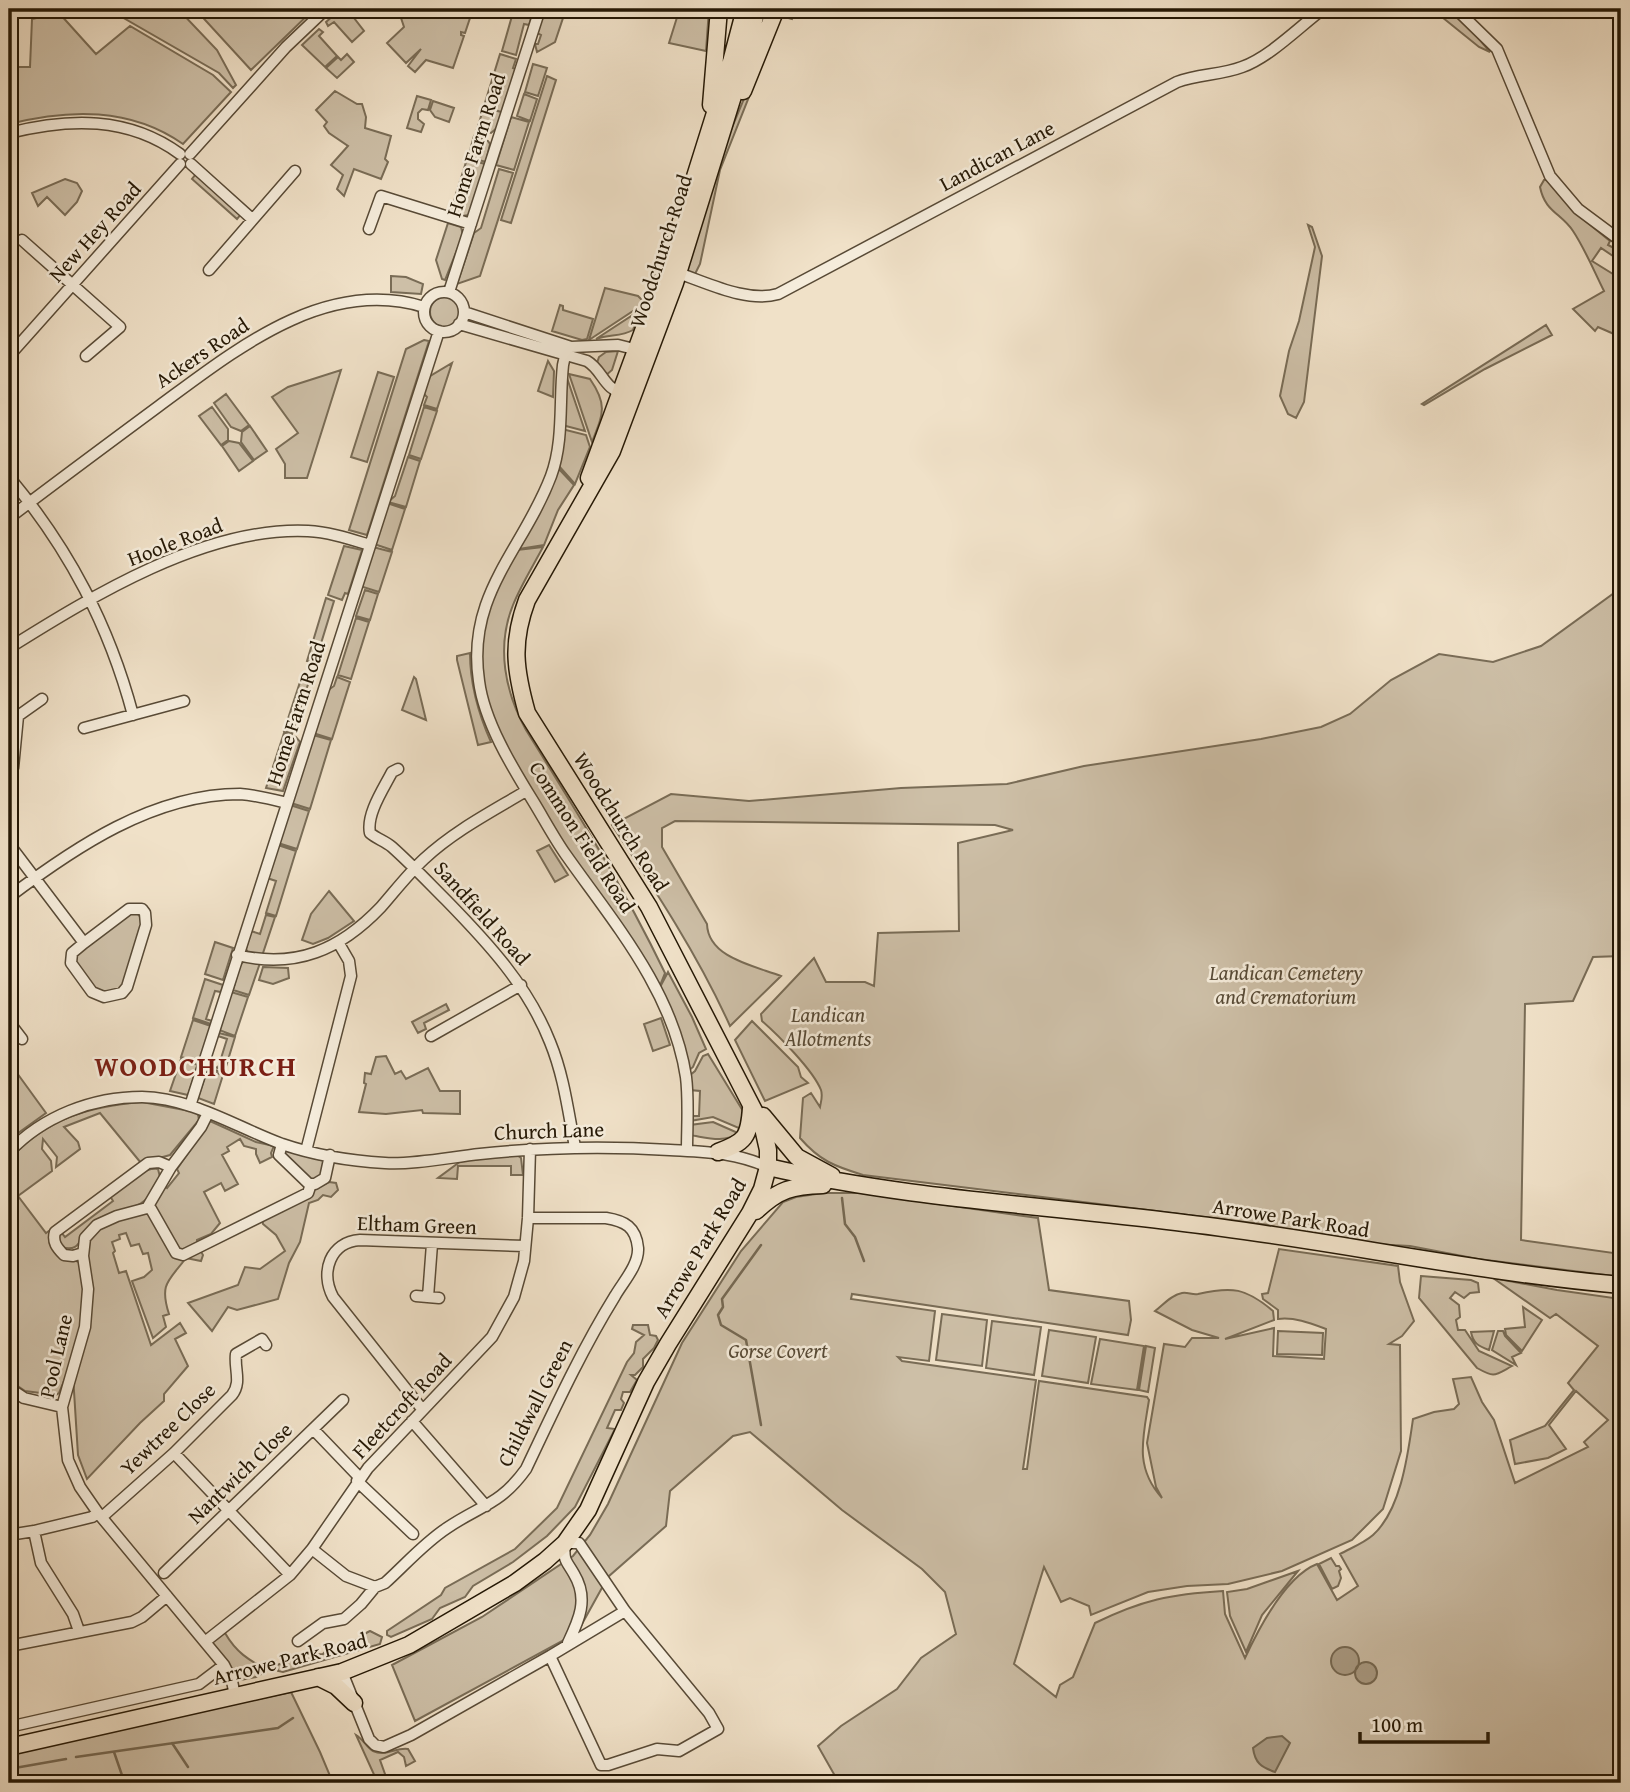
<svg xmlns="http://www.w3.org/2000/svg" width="1630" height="1792" viewBox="0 0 1630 1792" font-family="'Gentium Book Plus',serif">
<rect width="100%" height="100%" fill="#f0e1c8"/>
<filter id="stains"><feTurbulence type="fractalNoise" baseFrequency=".00286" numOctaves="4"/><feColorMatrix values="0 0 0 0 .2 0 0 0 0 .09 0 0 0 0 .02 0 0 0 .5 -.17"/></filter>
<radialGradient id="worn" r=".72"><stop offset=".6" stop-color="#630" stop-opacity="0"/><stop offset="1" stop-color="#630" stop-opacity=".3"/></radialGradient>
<path fill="#cdbfa7" stroke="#796c56" stroke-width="2" d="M108 9H178L217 50 236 85 233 88 219 73Z
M195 9H314L251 70Z
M341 9H347L364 31 352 42 334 22 328 26 326 22Z
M420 9H473L465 33 461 32V35L464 36 453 68 426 60 415 72 408 66 421 49 406 63 387 43 404 27 400 15Z
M514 9H534L529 25 524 24 516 55 502 51Z
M545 9H566L555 42 537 52 535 44H538L541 35 537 33Z
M673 9H709L706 51 669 43 679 11Z
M779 9H796L792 19 781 16 720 170 700 264 695 274H690L686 271 718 161 756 70Z
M1432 9H1449L1470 28 1490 52 1479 47Z
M59 13 96 54 130 26 213 75 231 92 183 144C130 107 69 109 9 124V67H30L32 19Z
M319 29 323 32 319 36 337 56 325 67 302 45Z
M347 54 354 62 337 78 326 68 338 57 341 60Z
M500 54 516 59 513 68 516 69 498 127 491 133 477 129 484 107 501 112 484 106Z
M533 64 547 68 538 96 525 92Z
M547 76 556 80 511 223 501 220Z
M335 91 357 104H362L366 117 365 128 391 136 385 159 388 162 381 179 354 169 344 196 337 189 343 175 331 165 348 146 329 133 324 126 327 122 316 110Z
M524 94 537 99 530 121 517 116Z
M417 96 431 100 428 110 422 109 418 113V119L424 124 421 132 407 128Z
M433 101 454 108 449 122 435 117 430 110Z
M511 117 529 122 514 170 496 165Z
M474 136 488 141 490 144 486 162 468 157Z
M467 159 485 164 469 215 462 216 450 213Z
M499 169 513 173 480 276 457 284 474 233 481 228Z
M196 174 241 214 237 219 192 179Z
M65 179 77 183 82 191 77 202 65 215 47 197 38 206 32 193Z
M1544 180H1550L1572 210 1610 241 1608 245 1616 249 1613 256 1601 248 1592 261 1621 279V329L1614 334 1598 327 1595 331 1573 309 1604 291C1594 271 1585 249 1573 231 1561 213 1545 212 1540 187Z
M448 223 461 227 463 235 445 280 442 279 436 260Z
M1308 225 1312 227 1322 256 1304 402 1296 418 1288 414 1280 396 1289 351 1299 321 1315 247Z
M391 276 406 277 423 284 421 294 391 292Z
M605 288 638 296 645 303 589 340Z
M430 312a15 15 0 1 1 30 0a15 15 0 1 1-30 0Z
M560 305 563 306V310L593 319 587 339 582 340 552 331Z
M642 309 633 330C621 337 609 334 596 339Z
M1546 325 1552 335 1485 369 1424 405 1422 404Z
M424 340 429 341 367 535 349 530 406 349Z
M618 351 612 370 604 377 597 363 599 357 606 352Z
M548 361 554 371 553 397 538 391Z
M452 363 437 409 424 405 427 397 422 392 427 378Z
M341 370 307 478H285V464L276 449 298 433 272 397 288 387Z
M378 372 394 377 367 462 351 457Z
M569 374 590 379C608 405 603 414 592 442Z
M566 375 585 431 562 425Z
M226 394 249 425 241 431 231 427 214 403Z
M212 407 228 429V440L221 445 199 416Z
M424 407 437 411 421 459 409 455Z
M250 426 267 451 254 460 241 442 242 432Z
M562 429 586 435 590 447 575 484 558 465Z
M229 441 239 443 253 461 239 471 222 446Z
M408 457 420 461 406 507 388 502 395 496Z
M557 467 574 485 558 510 544 545 519 549 547 498Z
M387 503 405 509 392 550 374 544Z
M344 546 362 550 348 594 345 593 342 600 328 595Z
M373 547 392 552 379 592 363 587 362 583Z
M543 547C533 566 521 585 513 605 496 647 505 692 526 730 576 810 624 888 665 973L659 988 555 834 498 731 489 709 482 675 481 640 489 601 517 550Z
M1621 588V956L1593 957 1573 1001 1525 1004 1521 1240 1621 1254V1277L1478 1259 1410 1246 1373 1244 1288 1231 1269 1225 863 1175C834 1166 820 1161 800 1138L803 1098 811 1093 820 1107C821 1101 823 1096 821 1090 813 1070 778 1035 762 1021L761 1014 814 958 826 982H865L874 986 878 933 959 931 958 843 1013 830 995 825 675 821 662 828V847L707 924C708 958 755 966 781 976L730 1026C698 955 655 890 612 825L671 794 749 801 901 788 1007 784 1084 766 1261 739 1321 727 1350 714 1391 680 1439 654 1493 662 1541 646Z
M365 590 378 594 370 620 356 616Z
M326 598 334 601 315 663 307 661Z
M356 618 369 622 351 679 338 675Z
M470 653C470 685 478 713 491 742L478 745 457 660V656Z
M303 673 311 675 292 734 284 731Z
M337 677 350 682 332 739 313 733 327 691 334 686Z
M414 677 416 679 426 720 402 710Z
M284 733 296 737 300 742 283 791 266 788Z
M313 735 331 740 310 809 291 803Z
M290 805 309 811 297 849 278 843Z
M278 845 296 851 276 916 266 913 276 881 267 878Z
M549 845 568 875 555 882 537 851Z
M329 891 354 921 328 938 313 944 302 940 311 914Z
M137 913 143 920 125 981 120 989C91 997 91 984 75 962L76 954 127 914Z
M266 915 275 917 262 956 248 953 246 949 251 931 260 934Z
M215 942 233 948 223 980 205 974Z
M245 960 260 963 249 995 233 990 240 965Z
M263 967 288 968 289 978 273 984 259 980Z
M668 972 692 1017 706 1049 699 1053 693 1067 688 1071 659 989Z
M205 979 223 985 221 992 215 991 206 1019 212 1021 211 1024 193 1018Z
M231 992 248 997 235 1036 219 1030Z
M446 1004 449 1010 424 1023 426 1029 418 1033 412 1022Z
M661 1018 670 1045 653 1051 644 1024Z
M193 1020 211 1026 199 1062 181 1057Z
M752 1021 798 1067 801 1077 808 1083 765 1101 735 1040Z
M219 1033 235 1037 224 1073 208 1068 209 1065 218 1068 227 1039 218 1036Z
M708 1054 743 1111 744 1121 741 1129 713 1117 690 1121V1116H699L700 1091 690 1090 689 1076 695 1071 703 1056Z
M386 1056 395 1074 401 1071 406 1079 428 1068 440 1091H460V1114L423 1113 422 1110 386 1114 359 1112 366 1084 364 1083 365 1073 371 1074 376 1057Z
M181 1059 198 1065 188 1095 170 1091Z
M9 1062 46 1113 14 1136 9 1127Z
M207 1070 223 1075 214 1104 198 1098Z
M142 1102 195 1112 198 1114 199 1120 170 1155 141 1163 100 1113 64 1127 78 1142 80 1149 56 1167 57 1157 43 1139 42 1149 51 1161 52 1171 18 1196 46 1233 53 1228 50 1231C50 1247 64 1258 79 1262 98 1295 73 1361 59 1393L56 1395 25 1391 9 1380V1160C46 1119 89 1106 142 1102Z
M210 1121 256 1142 274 1146 271 1153 272 1157 260 1163 256 1154V1149L244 1146 240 1139 227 1147 229 1151 222 1155 238 1184 225 1191 221 1183 204 1192 220 1223 211 1234 197 1240V1245L203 1255 201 1261 186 1258C169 1281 159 1283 169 1314L163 1316 166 1327 153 1338 132 1281 144 1277 152 1270 148 1253 143 1254 139 1244 131 1246 126 1233 119 1235 120 1239 112 1242 115 1251 113 1253 119 1273 126 1271 151 1345 180 1323 186 1333 175 1339 188 1366 164 1394V1401L140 1423 87 1479 78 1455 73 1375 87 1328 92 1288 86 1249 87 1239 104 1223 129 1214 141 1212 153 1215 154 1199 150 1195C136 1213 110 1211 93 1225 78 1237 82 1253 61 1247L57 1238 61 1232 65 1237 113 1201 110 1196C123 1186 141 1167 158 1169L160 1177 156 1186 162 1184 167 1188 179 1173 177 1169Z
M713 1122 738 1133C724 1144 705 1137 689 1135L690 1125Z
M283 1150 325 1161 321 1178 310 1181 283 1155Z
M517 1155 521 1158 523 1175H511V1166H458L457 1179 438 1178 461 1161Z
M329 1182 336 1183 338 1190 331 1197 323 1195 318 1200 309 1203 300 1242 289 1263 278 1299 237 1310 228 1307 212 1331 188 1303 238 1285 245 1267 260 1269 285 1251 276 1235 263 1224 262 1217Z
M823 1193H861L1038 1218 1049 1290 1129 1301 1131 1320 1128 1335 852 1294 851 1299 935 1311 929 1361 898 1357 902 1361 1036 1380 1023 1469H1027L1039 1381 1147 1397 1149 1400C1143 1438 1134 1467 1162 1498L1156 1487 1147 1443 1164 1344 1185 1347 1192 1338H1219L1192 1330 1155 1311C1163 1305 1171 1295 1182 1293 1188 1292 1192 1295 1198 1294 1232 1286 1246 1288 1273 1311L1274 1320 1225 1339 1274 1328 1273 1356 1324 1359 1326 1329C1310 1323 1295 1317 1278 1319V1310L1263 1299 1262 1294 1268 1293 1279 1249 1398 1266 1400 1282 1414 1321 1402 1336 1389 1344 1400 1345 1401 1451 1383 1509 1352 1540 1282 1571 1228 1584 1187 1586 1148 1592 1091 1615 1089 1606 1070 1598 1061 1602 1044 1567 1014 1664 1056 1697 1060 1685 1073 1677 1095 1623C1142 1600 1171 1594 1223 1591L1225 1614 1245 1658C1259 1628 1286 1576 1317 1564L1337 1600 1358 1586 1340 1554C1351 1548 1364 1543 1373 1535 1401 1510 1408 1454 1413 1419L1434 1412 1454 1409 1459 1404 1453 1379 1471 1377 1482 1402 1494 1420 1515 1483 1588 1447 1584 1442 1608 1420 1576 1391 1549 1425 1566 1449 1548 1458 1515 1464 1510 1440 1545 1426 1574 1390 1568 1383 1598 1346 1556 1314 1550 1318 1493 1278 1557 1290 1621 1299V1783H839L818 1746 841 1726 897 1689 921 1658 956 1634 945 1592 922 1569 842 1510 750 1432 733 1436 670 1491 666 1526 608 1577 577 1633 415 1721 392 1665 482 1617 573 1556 590 1535 608 1504 682 1343 741 1251 783 1202 796 1197Z
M1421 1276 1471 1280 1478 1283 1479 1292 1470 1293 1464 1298 1455 1292 1450 1298 1459 1305 1460 1317 1456 1320 1458 1330H1465L1479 1351 1512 1366C1494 1376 1495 1378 1477 1368L1419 1298Z
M1523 1307 1542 1320 1522 1351 1506 1335 1505 1329 1525 1327Z
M942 1314 987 1320 982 1366 936 1360Z
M992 1321 1041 1327 1034 1375 986 1368Z
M633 1325H648L650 1335 656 1336 658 1340 654 1348 643 1359V1367L635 1375H631L637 1380 630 1392H623L621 1399 624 1403 621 1410H615L607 1428 615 1429 575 1507 547 1536 513 1562 473 1586 465 1597 440 1608 432 1619 391 1637 387 1635V1631L441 1595 445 1588 515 1549 557 1508 627 1362 634 1353 636 1342 644 1335 632 1329Z
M1049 1330 1096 1337 1088 1383 1042 1376Z
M1278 1331 1323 1333 1322 1355 1277 1354Z
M1494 1331 1489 1350C1478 1346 1473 1343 1471 1332Z
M1498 1331H1503L1505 1336 1521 1353 1512 1357 1516 1365 1492 1350Z
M1100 1339 1144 1346 1137 1390 1091 1384Z
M1146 1346 1155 1348 1148 1392 1139 1390Z
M1331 1558 1336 1566H1339L1341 1569 1339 1571 1341 1578 1338 1586 1332 1589 1319 1564Z
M1298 1571 1262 1615 1246 1652 1230 1616 1227 1592 1247 1589Z
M370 1631 382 1637 380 1644 283 1672 278 1671 277 1665 308 1655 323 1654 330 1646C349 1652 355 1638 370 1631Z
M222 1633H225C236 1652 248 1660 268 1670L256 1677 241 1680 210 1643Z
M291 1692 320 1752 333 1783H9V1753Z
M356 1735C363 1739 367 1748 373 1751 386 1757 396 1747 408 1749L415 1761 406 1766 404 1757 398 1752 380 1760 385 1774 376 1779Z"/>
<path fill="#ab9d86" stroke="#756852" stroke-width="2" d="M1331 1661a14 14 0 1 1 28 0a14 14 0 1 1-28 0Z
M1355 1673a11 11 0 1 1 22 0a11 11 0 1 1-22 0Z
M1282 1736 1290 1743 1275 1772C1261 1767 1255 1763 1253 1748L1267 1738Z"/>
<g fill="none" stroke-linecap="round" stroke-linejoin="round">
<path stroke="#756852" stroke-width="2.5" d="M842 1198 845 1224 855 1237 864 1261
M761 1245 722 1299 723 1307 718 1315 721 1325 746 1340 761 1425
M172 1743 188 1767
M114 1752 124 1781
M76 1757 278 1728 293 1718
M9 1769 66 1759"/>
<g stroke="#584a36" stroke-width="13">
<path id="street" d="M1456 9 1497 49 1550 176 1578 209 1621 241
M9 133C69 118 128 116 180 154
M190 154 286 47 326 9
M191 164 252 219
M369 229 381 196 471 224
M22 240 120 327 86 356
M209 270 295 171
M678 273C708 283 747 303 778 294L1177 82C1198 74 1221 75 1242 67 1270 57 1299 27 1323 9
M449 292 540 9
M424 312a20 20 0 1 1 40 0a20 20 0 1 1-40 0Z
M464 312 571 347 618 345 638 350
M459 324 587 361C603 370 604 391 625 393
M571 347 565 356 563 365C559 401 564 441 551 476 523 550 466 594 479 681 484 721 512 767 533 801 544 819 554 838 566 855 614 923 673 991 686 1077 689 1101 687 1126 687 1151
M9 356 180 164
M9 477C69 549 109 625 133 715
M9 518C59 480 109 443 159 406 234 351 325 276 424 307
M9 538V543
M9 648C92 596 206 526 308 531 329 532 350 539 370 545
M84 728 184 701
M398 769 392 772C384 788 366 814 370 833 377 839 385 841 392 847 411 864 428 882 446 900 488 943 528 986 550 1042 564 1076 568 1111 575 1147
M9 771 13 768 18 716 42 699
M9 844 84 943 72 953 71 963 92 992 104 997 122 993 127 987 146 925 145 913 142 909H129L84 943
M9 897C74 848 153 794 240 794 256 795 271 799 287 803
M237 955C296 969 340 950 381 907 395 891 408 874 424 859 454 831 491 812 526 791
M9 1022 22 1039
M431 1036 521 985
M190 1106 439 331
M208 1113 201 1127 171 1167 147 1208 117 1216 97 1225 85 1238 83 1256 88 1289 85 1327 62 1407 68 1460 80 1487 98 1513 224 1665 232 1681 235 1696
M9 1134 16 1144
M282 1144 279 1155 309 1184H315L325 1178 330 1155
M306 1151 351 976 349 961 338 942
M9 1152C43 1116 93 1097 142 1097 192 1098 236 1127 282 1144 314 1155 351 1161 385 1163 413 1165 451 1157 480 1154 544 1147 606 1146 670 1150 706 1152 734 1152 768 1167
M147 1208 151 1209 176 1253 183 1255 308 1193 311 1184
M83 1253 73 1256 64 1255C57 1248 52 1242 55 1232L148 1163 159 1162 171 1167
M416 1296 439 1298
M428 1297 432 1244
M9 1388 24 1398 62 1407
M422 1409 333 1297C320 1272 330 1242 360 1240L525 1246
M412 1421 486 1506
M313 1429 360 1478
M174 1453 290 1575
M357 1481 413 1534
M102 1517 174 1453 232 1395C242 1382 234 1369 236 1354L262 1339 266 1345
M34 1531 41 1563 73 1614 79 1631
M9 1535 34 1531 92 1517 98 1513
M312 1549 346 1576 375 1587
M164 1573 343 1400
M206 1641 290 1575 312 1549 368 1468 492 1337 514 1297 524 1261 528 1218 530 1149
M298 1641 323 1623 344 1619 361 1604 375 1587 385 1583C405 1565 424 1543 447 1528 481 1505 500 1505 526 1469 554 1410 581 1351 615 1296 623 1282 639 1265 638 1248 636 1227 625 1221 606 1218H528
M9 1646 132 1622 142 1617 167 1596
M550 1656 601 1765H608L657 1749 679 1751 718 1729 709 1713 625 1611 579 1543H565C563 1561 566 1560 574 1574 589 1599 579 1620 568 1643
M342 1672 369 1739 375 1745 384 1747 411 1735 550 1656 625 1611
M13 1726 199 1684 224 1665"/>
</g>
<g stroke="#251805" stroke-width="19">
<path id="primary" d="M743 91 776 9
M711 105 719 9
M589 478 667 266 731 62 745 9
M763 1116 797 1157 832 1176
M718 1152C745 1142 749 1138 751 1108
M768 1167C902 1198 1040 1205 1176 1222 1325 1239 1472 1272 1621 1285
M756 1211C779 1189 792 1186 823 1185
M318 1677 336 1686 354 1703
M9 1747 342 1672 409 1645 515 1583 545 1561 565 1543 588 1510 646 1382 668 1344 750 1213 762 1189 768 1167V1150L763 1128 649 907 527 713C515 670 511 643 527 600L612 451 675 283 743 64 757 9"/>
</g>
<use href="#street" stroke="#f5ecdb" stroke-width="10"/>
<use href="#primary" stroke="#f0e1c8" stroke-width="16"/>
</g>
<g text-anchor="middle" stroke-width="5" stroke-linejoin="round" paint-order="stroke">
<g font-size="21" fill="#251805" stroke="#f5ecdb">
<text transform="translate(476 145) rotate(-72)" y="7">Home Farm Road</text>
<text transform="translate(997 156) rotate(-28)" y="7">Landican Lane</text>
<text transform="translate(95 232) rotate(-48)" y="7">New Hey Road</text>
<text transform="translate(661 251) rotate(-72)" y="7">Woodchurch Road</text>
<text transform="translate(202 353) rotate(-34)" y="7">Ackers Road</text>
<text transform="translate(175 542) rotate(-21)" y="7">Hoole Road</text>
<text transform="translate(296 713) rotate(-72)" y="7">Home Farm Road</text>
<text transform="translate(621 822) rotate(58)" y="7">Woodchurch Road</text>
<text transform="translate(582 837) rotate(57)" y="7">Common Field Road</text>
<text transform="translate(482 913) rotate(48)" y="7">Sandfield Road</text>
<text transform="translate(549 1131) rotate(-2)" y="7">Church Lane</text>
<text transform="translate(1291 1218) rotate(9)" y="7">Arrowe Park Road</text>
<text transform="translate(417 1225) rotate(2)" y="7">Eltham Green</text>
<text transform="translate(700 1248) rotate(-59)" y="7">Arrowe Park Road</text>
<text transform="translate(56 1356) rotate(-77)" y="7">Pool Lane</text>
<text transform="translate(535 1403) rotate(-63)" y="7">Childwall Green</text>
<text transform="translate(402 1406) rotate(-47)" y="7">Fleetcroft Road</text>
<text transform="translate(168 1429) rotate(-44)" y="7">Yewtree Close</text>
<text transform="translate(240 1473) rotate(-44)" y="7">Nantwich Close</text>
<text transform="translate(290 1659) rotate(-14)" y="7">Arrowe Park Road</text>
</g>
<g font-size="21" font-style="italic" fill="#574a36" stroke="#f5ecdb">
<text x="1286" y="980">Landican Cemetery<tspan x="1286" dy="24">and Crematorium</tspan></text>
<text x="828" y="1022">Landican<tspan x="828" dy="24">Allotments</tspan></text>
<text x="778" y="1358">Gorse Covert</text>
</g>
<g font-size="28" font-weight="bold" letter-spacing="2" fill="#7a1f14" stroke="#f5ecdb">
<text x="196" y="1076">WOODCHURCH</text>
</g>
</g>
<rect width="1630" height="1792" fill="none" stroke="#f0e1c8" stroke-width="35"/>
<rect x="10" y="10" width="1609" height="1771" fill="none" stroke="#251805" stroke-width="3.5"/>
<rect x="18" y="18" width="1595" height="1757" fill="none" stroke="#251805" stroke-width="2"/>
<path d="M1360 1732v10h128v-10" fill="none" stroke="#251805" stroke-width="3.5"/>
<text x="1371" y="1732" font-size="21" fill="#251805" stroke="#f5ecdb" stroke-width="5" paint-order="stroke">100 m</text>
<rect width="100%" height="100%" filter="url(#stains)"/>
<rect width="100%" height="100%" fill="url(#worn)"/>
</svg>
